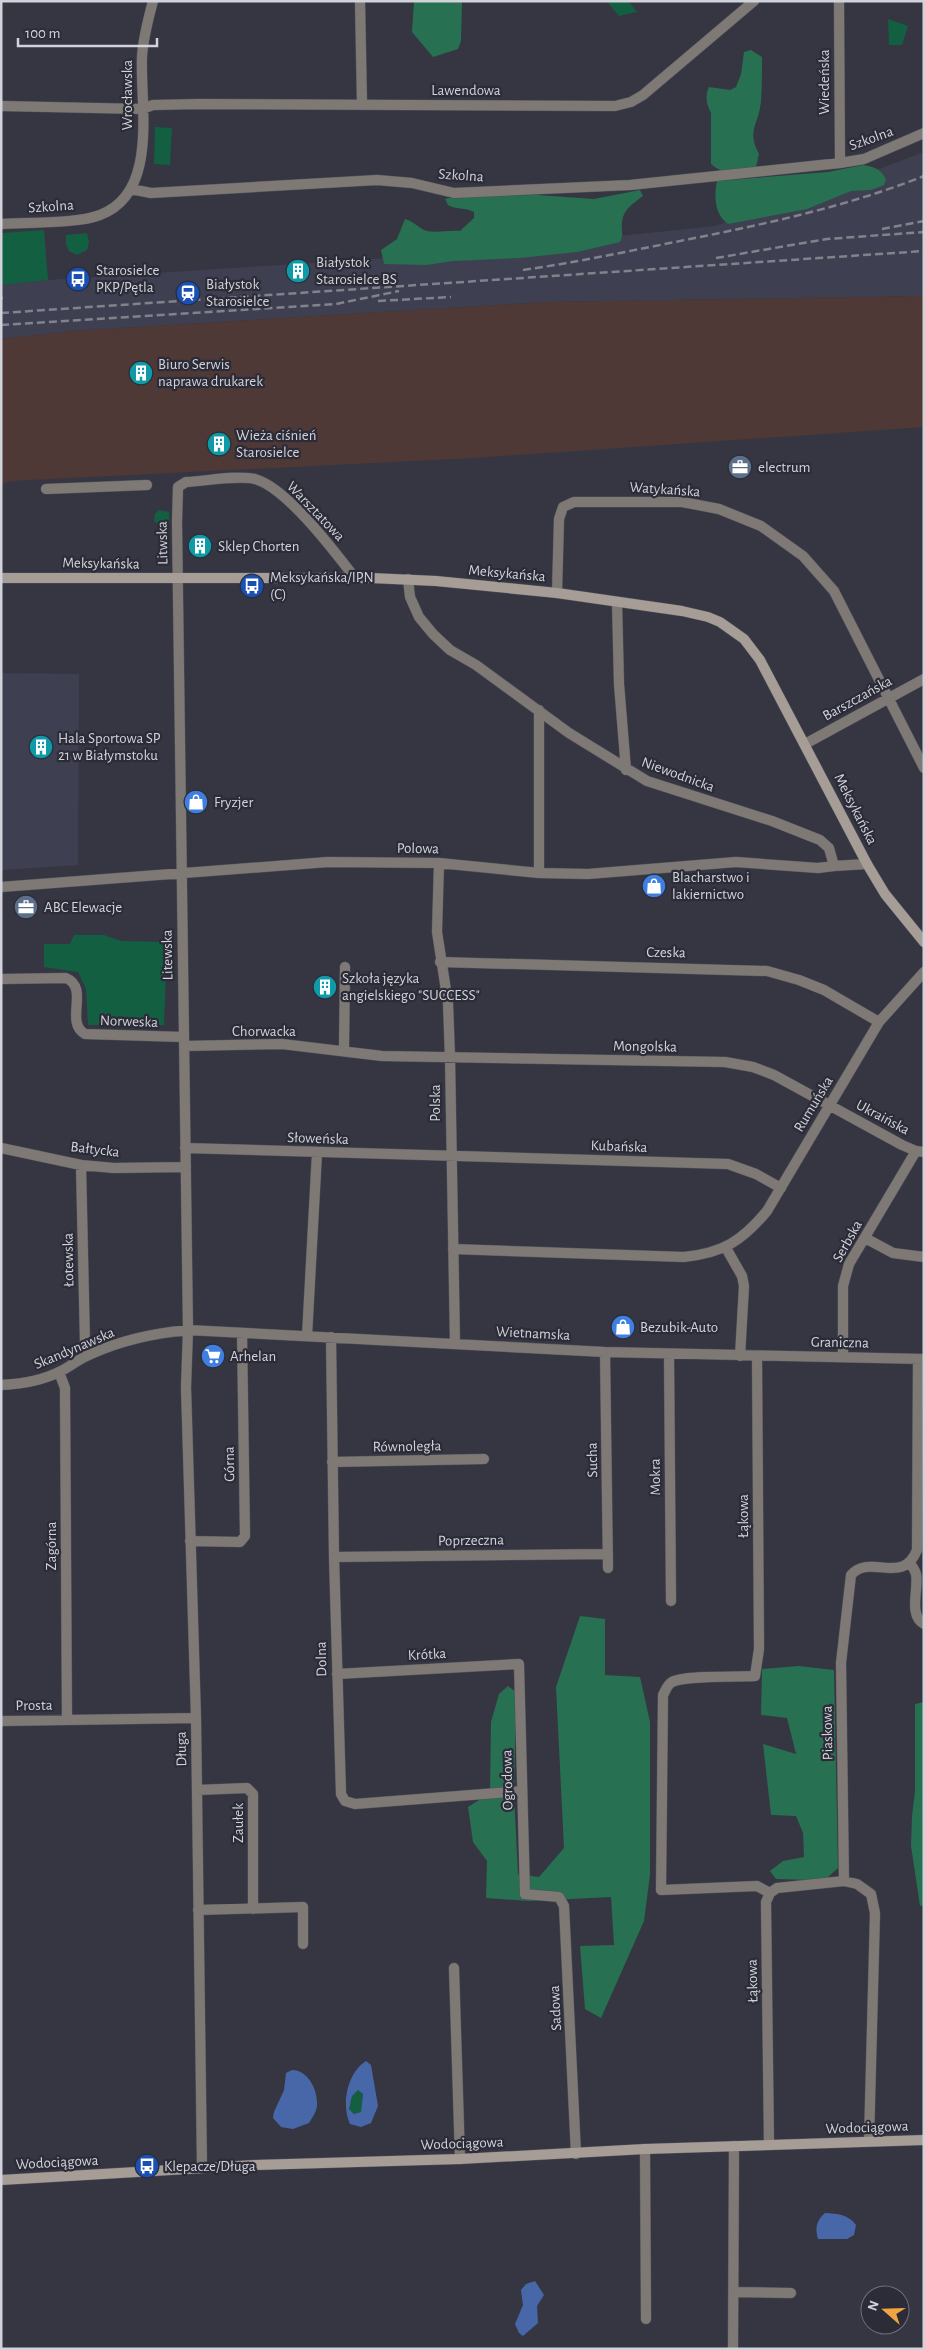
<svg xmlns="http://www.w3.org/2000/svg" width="925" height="2350" viewBox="0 0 925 2350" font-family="'Alegreya Sans',sans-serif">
<rect width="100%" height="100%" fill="#353642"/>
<path fill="#3e4051" d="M924 152V296L546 302 71 331 1 339V285L48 280 450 254 715 226 869 173Z
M1 673 79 674 78 865 1 870Z"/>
<path fill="#4e3937" d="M924 296V427L474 458 10 481 1 485V339L71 331 546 302Z"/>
<path fill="#135f42" d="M610 1H628L637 12 619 16 608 3Z
M888 19 908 26 902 45H889Z
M155 127 172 128 170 165 154 164Z
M44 230 48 280 1 285V233Z
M87 233 89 242 87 250 77 255 69 251 66 244V235Z
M159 510 169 512V534L154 521 155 514Z
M74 935H104L121 941 167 942 164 1025H88L86 989 78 972 44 967V944H70Z
M358 2090 363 2094 361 2112 354 2114 349 2109 352 2096Z"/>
<path fill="#277051" d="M414 1H462L461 41 458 49 433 57 412 32Z
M751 50 762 57C762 72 762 87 761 101 759 125 746 130 759 154L756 167C740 171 725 177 711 164V113C706 104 705 95 709 87L730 90 736 87 741 74 744 52Z
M863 165C874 167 880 168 886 179L884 185 871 190 851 191 807 209 728 224C714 214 714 196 717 181L828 172Z
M640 190 643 196C634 203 623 209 622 222 621 230 624 234 620 242L577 252 520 258 453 261 426 265 384 264 381 250 397 239 405 219C414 221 419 229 427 231 437 233 449 230 460 231L474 218V212C465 207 456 210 448 205L445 199 457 196 537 195 594 199Z
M580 1616 605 1619V1675L640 1677 650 1722V1875L644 1921 601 2018 585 2009 580 1946 614 1945 611 1897 529 1901 486 1898 487 1861 473 1842 468 1807 490 1793 491 1722 499 1694 508 1686 516 1692 514 1795 518 1874 539 1877 564 1848 556 1687Z
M799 1666 834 1670 838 1868 827 1878 808 1880 776 1879 770 1871 783 1861 804 1857 803 1833 796 1816 771 1815 763 1744 796 1754 787 1718 761 1715 762 1669Z
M924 1702V1905L920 1906 911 1846 912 1816 915 1791V1704Z"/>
<path fill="#4867a8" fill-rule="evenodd" d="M366 2061 371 2065 378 2106 371 2123 361 2127 350 2124C341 2105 347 2073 366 2061ZM358 2090 363 2094 361 2112 354 2114 349 2109 352 2096Z
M292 2070C308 2070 318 2090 317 2105 317 2111 312 2118 309 2123L293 2129 281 2127 273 2118 274 2112 284 2090 286 2073Z
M825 2213C838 2214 848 2214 856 2225L854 2235 847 2239H818C815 2228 816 2221 825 2213Z
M535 2281 544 2295 537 2306 538 2323 523 2336 519 2333 515 2324 523 2305 521 2290 526 2284Z"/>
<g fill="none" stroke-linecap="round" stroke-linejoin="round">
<g stroke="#51525d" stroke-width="11">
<path id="street" d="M360 1 362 104
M839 1 840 163
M1 106 142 109 153 105 199 104 615 106 631 102 643 95 754 1
M131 189 151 193 377 180 412 183 454 193 630 185 840 163 864 159 924 133
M1 224C27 222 77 224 100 215 159 193 140 106 142 57 143 38 148 20 153 1
M46 489 147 485
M408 579 410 597 419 617 433 634 450 650 476 665 569 733 647 781 772 821 820 840 829 848 834 866 867 864
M557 593 559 519 563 507 574 502H682L719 509 761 526 803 556 834 591 924 768
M617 602 619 684 626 770
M539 710V873
M805 744 924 679
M439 863 437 932 448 1003 450 1057 455 1344
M1 887 328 862 439 863 539 873 588 874 736 862 818 868 834 866
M440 962 767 971 799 980 824 990 879 1022
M1 979 66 978C90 988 64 1022 85 1034L183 1037
M184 1046 282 1044 382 1056 725 1062 753 1067 774 1075 902 1145 916 1151 924 1152
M344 1050 345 967
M1 1148 81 1165 114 1168 186 1167
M185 1148 728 1164 756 1174 781 1188
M81 1165 85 1344 90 1354
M865 1238 893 1253 924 1257
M726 1248 742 1276 744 1286 740 1356
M453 1249 684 1257C723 1253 742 1241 767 1211L879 1022 924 972
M307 1336 317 1153
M331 1337 334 1557 341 1794 345 1801 355 1804 522 1791
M605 1352 608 1568
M669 1354 671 1601
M757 1356 759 1649 755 1676C738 1677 685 1675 672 1682 667 1685 666 1690 663 1695L661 1890 757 1886 770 1893
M843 1357V1286L849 1264 916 1151
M59 1372 65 1388 67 1720
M1 1385C22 1384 42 1381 61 1371 71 1366 80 1358 91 1354 122 1340 155 1333 188 1330L605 1352 924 1359
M332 1462 484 1459
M190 1541 240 1542 245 1536 242 1333
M334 1557 608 1554
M910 1563C912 1566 915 1570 916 1574 919 1589 908 1615 924 1624
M337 1674 519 1664 525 1894 559 1897 564 1906 576 2154
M1 1721 196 1718
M197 1790 247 1788 253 1794V1909
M198 1910 303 1907V1944
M454 1968 460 2159
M869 2141 875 1913 871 1894 857 1884 844 1881 841 1663 851 1575C870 1553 903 1586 917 1550L918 1359
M769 2145 766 1902 770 1893 777 1888 844 1881
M645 2149 646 2319
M202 2168 196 1718 186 1387 188 1330 177 522 178 487 186 482C206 481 236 475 255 479 286 487 335 552 355 578
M734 2292 791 2293
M733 2349 734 2146"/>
</g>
<g stroke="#51525d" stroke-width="11">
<path id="secondary" d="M1 578H371L436 581 557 593 682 611 708 617 720 622 744 639 760 660 867 864 885 894 924 942
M1 2180 255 2165 460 2159 645 2149 924 2140"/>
</g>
<use href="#street" stroke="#7e7974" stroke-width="10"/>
<use href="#secondary" stroke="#a59d96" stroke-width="10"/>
<path stroke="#81828b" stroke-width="2.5" stroke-dasharray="8 4" stroke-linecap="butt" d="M882 229 924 221
M716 258 827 239 924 232
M523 270C579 262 634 250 690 239 770 223 848 206 924 176
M1 298H3
M378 301 451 297
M1 313 924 251
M1 325 336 304 399 291"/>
</g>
<defs>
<g id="building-disc" transform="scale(1.25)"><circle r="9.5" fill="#0f9aa8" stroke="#2b2c37"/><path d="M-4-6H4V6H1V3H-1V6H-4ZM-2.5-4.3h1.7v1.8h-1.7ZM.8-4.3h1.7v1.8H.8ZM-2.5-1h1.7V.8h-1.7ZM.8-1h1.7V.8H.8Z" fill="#fff"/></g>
<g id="bus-disc" transform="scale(1.25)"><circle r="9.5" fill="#1a4fb4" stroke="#2b2c37"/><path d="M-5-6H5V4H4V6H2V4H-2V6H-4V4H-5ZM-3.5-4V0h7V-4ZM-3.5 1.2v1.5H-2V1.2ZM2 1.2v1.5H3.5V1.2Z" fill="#fff"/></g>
<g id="station-disc" transform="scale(1.25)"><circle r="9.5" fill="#1a4fb4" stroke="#2b2c37"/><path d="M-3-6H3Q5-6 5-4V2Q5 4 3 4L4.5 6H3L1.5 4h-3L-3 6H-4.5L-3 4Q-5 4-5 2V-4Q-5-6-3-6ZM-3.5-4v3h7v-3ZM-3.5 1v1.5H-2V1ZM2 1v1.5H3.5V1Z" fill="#fff"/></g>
<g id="office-disc" transform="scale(1.25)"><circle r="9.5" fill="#5c6f8a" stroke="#2b2c37"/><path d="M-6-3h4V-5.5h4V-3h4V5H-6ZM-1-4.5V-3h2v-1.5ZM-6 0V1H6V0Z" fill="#fff"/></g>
<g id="shop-disc" transform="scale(1.25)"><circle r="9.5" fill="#3f7fe0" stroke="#2b2c37"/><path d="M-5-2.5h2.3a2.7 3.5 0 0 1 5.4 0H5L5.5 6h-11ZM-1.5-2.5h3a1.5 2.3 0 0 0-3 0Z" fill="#fff"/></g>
<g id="supermarket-disc" transform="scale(1.25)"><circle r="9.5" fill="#3f7fe0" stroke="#2b2c37"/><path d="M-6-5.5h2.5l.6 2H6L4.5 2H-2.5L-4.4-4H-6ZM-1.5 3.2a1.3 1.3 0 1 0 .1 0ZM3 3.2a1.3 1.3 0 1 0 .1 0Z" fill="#fff"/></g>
</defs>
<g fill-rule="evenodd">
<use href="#building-disc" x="298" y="271"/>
<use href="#bus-disc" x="78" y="279"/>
<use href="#station-disc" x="188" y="293"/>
<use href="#building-disc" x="141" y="373"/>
<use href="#building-disc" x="219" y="444"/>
<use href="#office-disc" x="740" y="467"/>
<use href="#building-disc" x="200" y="546"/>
<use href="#bus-disc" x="252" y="586"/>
<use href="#building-disc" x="41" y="747"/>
<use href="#shop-disc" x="196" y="802"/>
<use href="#shop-disc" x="654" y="886"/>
<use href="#office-disc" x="26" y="907"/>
<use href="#building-disc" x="325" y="987"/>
<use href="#shop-disc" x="623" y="1327"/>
<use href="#supermarket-disc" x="213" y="1356"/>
<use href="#bus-disc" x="147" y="2166"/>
</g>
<g text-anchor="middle" stroke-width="4.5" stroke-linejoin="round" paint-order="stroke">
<g font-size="15" fill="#d2d3da" stroke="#2b2c37">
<text transform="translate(824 82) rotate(-90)" y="5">Wiedeńska</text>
<text x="466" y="95">Lawendowa</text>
<text transform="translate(127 95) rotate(-90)" y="5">Wrocławska</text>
<text transform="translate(871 138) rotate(-20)" y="5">Szkolna</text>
<text transform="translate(461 175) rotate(4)" y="5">Szkolna</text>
<text transform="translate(51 206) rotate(-4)" y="5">Szkolna</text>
<text transform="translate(665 489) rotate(4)" y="5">Watykańska</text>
<text transform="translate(316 511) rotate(46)" y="5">Warsztatowa</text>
<text transform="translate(162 543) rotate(-91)" y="5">Litwska</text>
<text transform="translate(101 563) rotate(1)" y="5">Meksykańska</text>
<text transform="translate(507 573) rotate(5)" y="5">Meksykańska</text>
<text transform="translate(857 698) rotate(-29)" y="5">Barszczańska</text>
<text transform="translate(678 774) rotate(20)" y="5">Niewodnicka</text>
<text transform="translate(856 809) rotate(63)" y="5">Meksykańska</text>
<text transform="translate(418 848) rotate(1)" y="5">Polowa</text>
<text transform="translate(666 952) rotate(1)" y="5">Czeska</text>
<text transform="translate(167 955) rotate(-91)" y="5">Litewska</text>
<text transform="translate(129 1021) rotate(2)" y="5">Norweska</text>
<text x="264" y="1036">Chorwacka</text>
<text transform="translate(645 1046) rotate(1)" y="5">Mongolska</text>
<text transform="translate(435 1103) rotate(-90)" y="5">Polska</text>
<text transform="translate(813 1104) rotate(-59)" y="5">Rumuńska</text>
<text transform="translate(883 1117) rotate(28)" y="5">Ukraińska</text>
<text transform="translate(318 1138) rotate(2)" y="5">Słoweńska</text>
<text transform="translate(619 1146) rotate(2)" y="5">Kubańska</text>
<text transform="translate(95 1149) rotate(7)" y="5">Bałtycka</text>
<text transform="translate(847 1241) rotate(-61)" y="5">Serbska</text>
<text transform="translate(68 1260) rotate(-91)" y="5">Łotewska</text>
<text transform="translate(533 1333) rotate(3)" y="5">Wietnamska</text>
<text transform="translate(840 1342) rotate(1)" y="5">Graniczna</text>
<text transform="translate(74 1348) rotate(-23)" y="5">Skandynawska</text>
<text transform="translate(407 1446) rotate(-1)" y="5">Równoległa</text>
<text transform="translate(592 1460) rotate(-91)" y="5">Sucha</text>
<text transform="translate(229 1464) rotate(-91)" y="5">Górna</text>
<text transform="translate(655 1477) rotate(-91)" y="5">Mokra</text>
<text transform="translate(743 1516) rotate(-90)" y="5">Łąkowa</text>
<text transform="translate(471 1540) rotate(-1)" y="5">Poprzeczna</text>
<text transform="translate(51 1546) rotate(-90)" y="5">Zagórna</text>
<text transform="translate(427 1654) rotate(-3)" y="5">Krótka</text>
<text transform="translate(321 1659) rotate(-91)" y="5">Dolna</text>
<text transform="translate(34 1705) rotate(-1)" y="5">Prosta</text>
<text transform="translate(827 1733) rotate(-91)" y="5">Piaskowa</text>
<text transform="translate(181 1749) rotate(-91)" y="5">Długa</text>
<text transform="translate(507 1780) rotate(-91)" y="5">Ogrodowa</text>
<text transform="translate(238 1823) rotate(-90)" y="5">Zaułek</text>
<text transform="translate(752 1981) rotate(-91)" y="5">Łąkowa</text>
<text transform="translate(555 2008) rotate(-93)" y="5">Sadowa</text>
<text transform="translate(867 2127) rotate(-2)" y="5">Wodociągowa</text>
<text transform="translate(462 2143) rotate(-2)" y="5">Wodociągowa</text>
<text transform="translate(57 2162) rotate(-3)" y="5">Wodociągowa</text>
</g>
<g font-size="15" fill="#d2d3da" stroke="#2b2c37" text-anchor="start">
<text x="316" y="267">Białystok<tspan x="316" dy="17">Starosielce BS</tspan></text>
<text x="96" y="275">Starosielce<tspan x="96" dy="17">PKP/Pętla</tspan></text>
<text x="206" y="289">Białystok<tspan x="206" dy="17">Starosielce</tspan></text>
<text x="158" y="369">Biuro Serwis<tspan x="158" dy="17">naprawa drukarek</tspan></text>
<text x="236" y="440">Wieża ciśnień<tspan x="236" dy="17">Starosielce</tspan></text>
<text x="758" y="472">electrum</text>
<text x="218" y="551">Sklep Chorten</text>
<text x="270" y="582">Meksykańska/IPN<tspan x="270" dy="17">(C)</tspan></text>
<text x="58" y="743">Hala Sportowa SP<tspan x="58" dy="17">21 w Białymstoku</tspan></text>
<text x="214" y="807">Fryzjer</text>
<text x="672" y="882">Blacharstwo i<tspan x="672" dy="17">lakiernictwo</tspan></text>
<text x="44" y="912">ABC Elewacje</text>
<text x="342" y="983">Szkoła języka<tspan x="342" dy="17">angielskiego "SUCCESS"</tspan></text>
<text x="640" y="1332">Bezubik-Auto</text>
<text x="230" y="1361">Arhelan</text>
<text x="164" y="2171">Klepacze/Długa</text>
</g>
</g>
<rect width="925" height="2350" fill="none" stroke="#d2d3da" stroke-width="5"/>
<g transform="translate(885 2310) rotate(290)"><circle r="24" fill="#2b2c37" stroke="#6e6f78"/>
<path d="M0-4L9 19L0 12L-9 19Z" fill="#f1a540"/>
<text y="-8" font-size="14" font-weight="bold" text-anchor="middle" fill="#d2d3da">N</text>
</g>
<path d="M18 38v8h139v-8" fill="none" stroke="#d2d3da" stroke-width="2.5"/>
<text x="25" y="38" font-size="15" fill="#d2d3da" stroke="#2b2c37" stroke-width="4" paint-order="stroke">100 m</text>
</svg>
